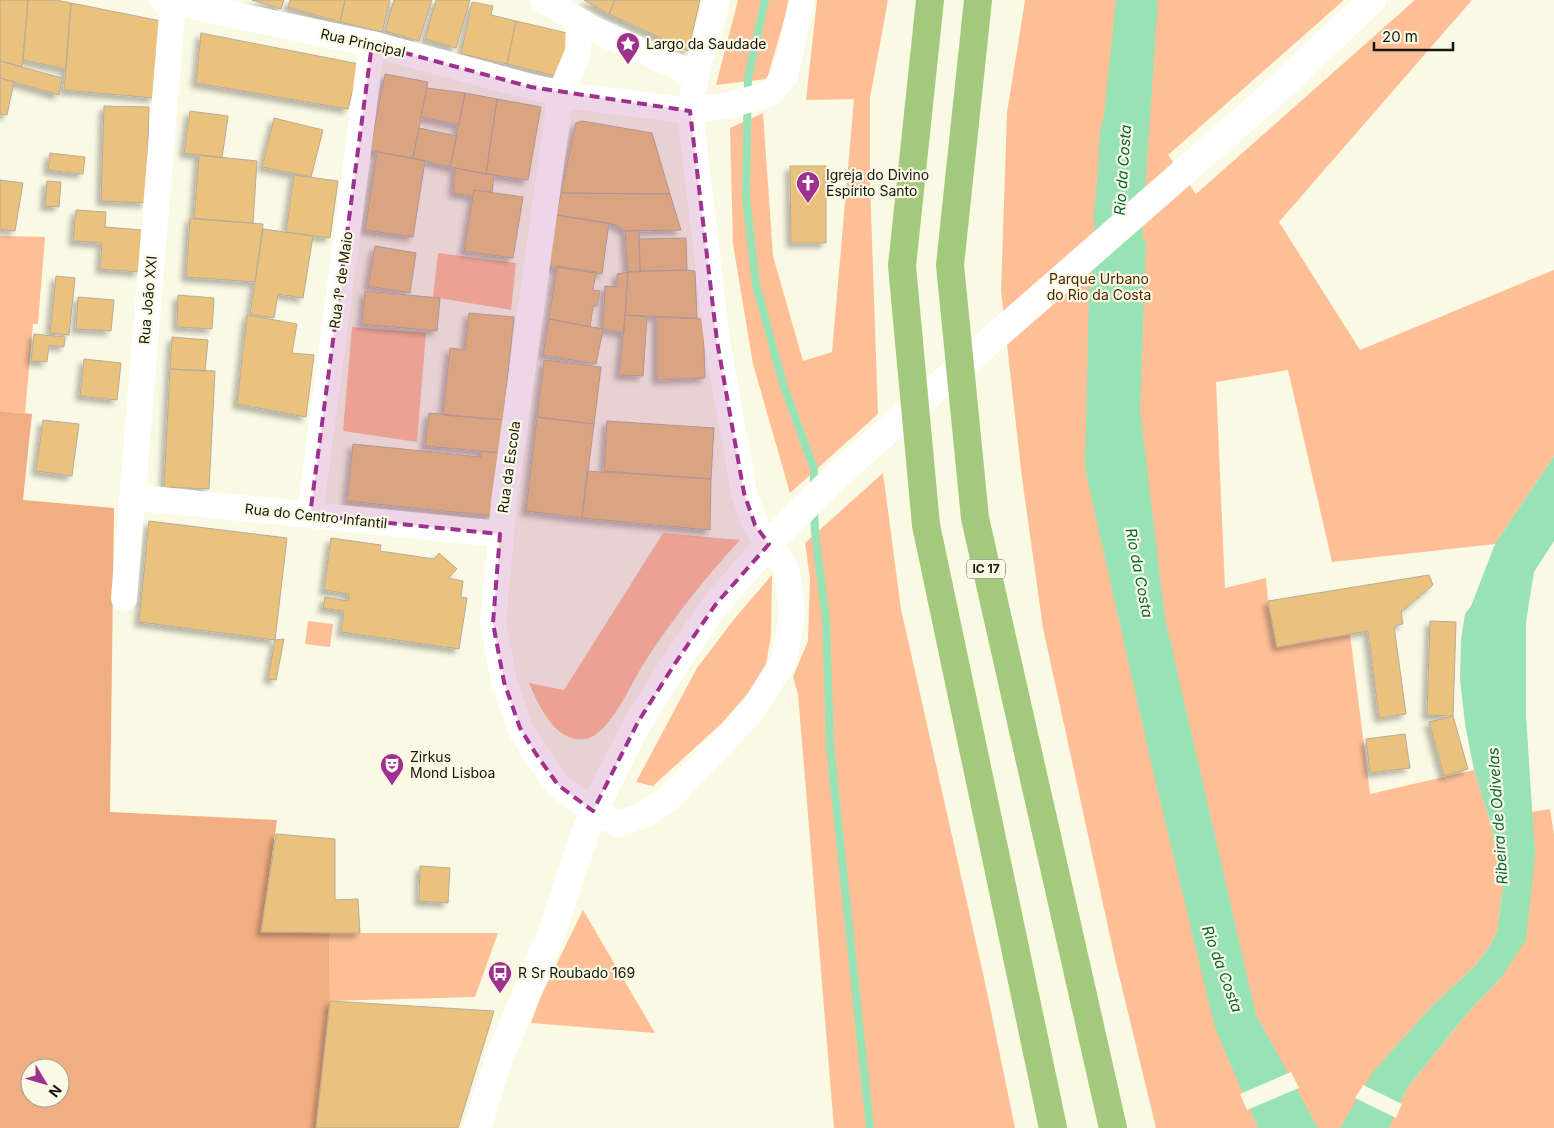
<svg xmlns="http://www.w3.org/2000/svg" width="1554" height="1128" viewBox="0 0 1554 1128" font-family="Inter,sans-serif">
<defs>
<filter id="shadow"><feDropShadow dx="-4.5" dy="4.5" stdDeviation="2.5" flood-color="#0004"/></filter>
</defs>
<rect width="100%" height="100%" fill="#faf9e4"/>
<path fill="#febf97" d="M738 0H790L767 79 716 85Z
M817 0H888L870 98V183L878 414 790 493 753 364 733 244 730 128 763 113 773 256 803 361 832 352 854 99 806 100Z
M1025 0H1344L1168 155 1196 194 1415 0H1472L1279 222 1360 350 1554 270V456L1495 544 1332 562 1288 370 1216 382 1225 588 1266 578 1268 601 1277 647 1350 634 1370 794 1474 770 1490 821 1503 887 1497 932 1489 947 1474 967 1431 1007 1377 1068 1403 1097 1407 1088 1469 1011 1501 978 1535 854 1532 812 1550 809 1554 835V1128H1156L1115 959 1043 628 1022 478 1001 291 1007 113Z
M0 236 45 237 38 324H33L25 413 0 411Z
M438 253 516 263 511 310 433 297Z
M352 327 426 333 417 442 343 431Z
M883 473 901 609 986 987 1015 1128H834L798 694 793 677 808 641 810 578 805 543Z
M663 533 740 540C705 578 674 617 646 660 632 682 623 705 606 725 600 732 593 738 584 739 555 743 538 704 529 683L564 690Z
M772 575 771 635 765 671 750 691 721 724 653 786 636 782 697 668 735 618Z
M308 621 333 624 330 647 305 644Z
M583 910 655 1033 531 1023 541 996Z
M329 933H498L475 997 330 1001Z"/>
<path fill="#f2ae83" fill-rule="evenodd" d="M0 411 32 414 23 500 114 508 110 812 277 820 261 932 329 933 330 1001 316 1128H0ZM30 1068H60V1098H30Z"/>
<path fill="#98e3b5" d="M1116 0H1158L1146 175 1093 222Z
M1146 238 1140 410 1165 618 1256 1015 1318 1128H1258L1215 1028 1152 767 1085 469 1089 290Z
M1554 456V541L1534 572 1526 622V716L1535 854 1526 940 1501 978 1469 1011 1407 1088 1389 1128H1340L1373 1072 1431 1007 1474 967 1489 947 1497 932 1503 887 1490 821 1474 770 1465 724 1460 680 1461 640 1465 614 1471 606 1495 544Z"/>
<path fill="#faf9e4" d="M1291 1072 1299 1088 1247 1110 1240 1094Z
M1363 1085 1402 1104 1396 1118 1355 1098Z"/>
<g fill="none" stroke-linecap="round" stroke-linejoin="round">
<path stroke="#98e3b5" stroke-width="8" d="M765 0 748 78 746 198 756 285 783 384 814 469V489
M814 508 815 533 826 620 830 745 870 1128"/>
<path stroke="#98e3b5" stroke-width="48" d="M1115 331V294L1124 133"/>
</g>
<path fill="#eac17d" stroke="#b7ac9a" filter="url(#shadow)" d="M0 0H28L22 67 0 61Z
M28 0H56L71 3 66 69 23 60Z
M252 0H284L281 9Z
M290 0H345L340 22 288 7Z
M345 0H390L382 32 340 22Z
M394 0H432L419 41 385 31Z
M436 0H470L456 48 425 39Z
M584 0H615L609 14Z
M615 0H700L688 51 609 14Z
M472 2 493 6 491 15 516 21 507 64 461 54Z
M71 3 161 21 154 98 64 90Z
M516 21 571 34 560 77 507 64Z
M201 33 359 64 348 109 196 83Z
M0 61 62 78 59 95 0 78Z
M385 74 428 82 413 158 377 152 370 150Z
M0 78 14 82 7 115 0 114Z
M427 88 465 93 459 125 421 117Z
M465 93 497 99 486 174 450 167Z
M497 99 541 107 528 180 486 174Z
M104 106 149 107 146 203 101 201Z
M190 111 228 116 222 158 184 153Z
M274 118 323 130 311 177 262 167Z
M582 121 652 133 670 194 561 193 576 123Z
M419 128 457 136 450 167 413 158Z
M377 152 425 161 413 237 365 230Z
M50 153 85 157 83 174 48 170Z
M199 155 257 161 253 223 194 219Z
M790 166H826V243H791Z
M455 168 494 175 492 192 474 190 473 196 453 193Z
M294 175 338 181 330 238 286 232Z
M0 180 23 183 15 231 0 229Z
M47 181 61 182 59 207 45 206Z
M474 190 523 197 513 258 464 251Z
M561 193 670 194 681 230 625 231 617 225 556 215Z
M76 210 106 212 105 227 142 230 139 272 100 269 102 243 73 241Z
M556 215 609 223 602 274 548 266Z
M190 218 263 224 255 282 186 277Z
M263 229 313 236 303 298 278 294 274 318 250 314Z
M639 230 640 271 628 272 625 231Z
M686 238 687 270 640 271 639 239Z
M375 246 416 253 410 293 368 286Z
M557 266 596 272 593 290 600 291 597 306H593L590 327 549 319Z
M687 270 695 271 697 318 625 315 628 272Z
M628 272 624 333 603 329 605 286 617 287V274Z
M56 276 75 278 69 335 50 333Z
M365 291 440 298 437 331 362 324Z
M178 295 214 298 212 329 177 327Z
M78 297 114 300 111 331 76 329Z
M469 313 514 317 503 420 443 415 450 348 465 350Z
M247 315 297 324 292 353 314 355 306 417 237 404Z
M625 315 647 317 643 376 619 375Z
M657 317 703 319 705 378 657 380Z
M549 319 603 329 596 364 543 355Z
M34 334 65 337 64 347 49 345 47 362 31 361Z
M172 337 208 340 205 371 170 369Z
M84 359 121 363 117 400 80 396Z
M544 360 601 367 594 424 537 417Z
M170 369 215 371 209 489 164 487Z
M429 413 503 420 500 453 425 446Z
M537 417 594 424 582 518 526 511Z
M43 420 79 424 72 476 36 471Z
M607 421 714 428 711 479 604 471Z
M353 444 481 457V451L500 453 493 516 347 501Z
M587 471 711 479 710 530 582 518Z
M149 521 287 538 275 640 139 622Z
M331 538 381 545 380 551 434 559 439 553 457 569 448 578 463 581 461 597 467 598 459 649 341 632 344 611 323 608 325 597 348 601 349 594 324 590Z
M1429 575 1433 585 1401 612 1403 624 1394 626 1406 714 1379 718 1368 631 1277 647 1268 601Z
M1430 621 1456 622 1453 716 1427 715Z
M284 639 276 680 268 679 275 640Z
M1453 716 1468 769 1444 776 1429 722Z
M1405 734 1410 768 1370 773 1366 739Z
M276 834 335 839V900L358 899 360 933 261 932Z
M420 866 450 868 448 903 419 901Z
M330 1001 494 1011 458 1128H316Z"/>
<g fill="none" stroke-linecap="round" stroke-linejoin="round">
<path stroke="#fff" stroke-width="26" d="M163 0 372 44 531 87 573 96 690 111 729 105 770 94 785 76 802 0
M543 0 593 29 696 75
M579 21 578 52 561 92 504 502 493 623 504 682 520 728 536 754 558 785 593 811 618 824 644 815 669 798 752 711 784 660 792 614 788 577 784 565 755 525 744 493 717 341 690 111 696 75 717 0
M132 497 500 534
M310 515 372 44
M124 598 173 2"/>
<path stroke="#fff" stroke-width="28" d="M477 1128 500 1056 550 937 593 811 638 722 676 662 716 604 767 546 838 474 1267 99 1372 0"/>
<path stroke="#a3ca7c" stroke-width="28" d="M930 0 902 266 926 525 1053 1128
M978 0 950 265 975 518 1113 1128"/>
</g>
<path fill="#a0308e" fill-opacity="0.2" stroke="#a0308e" stroke-width="4" stroke-dasharray="10 6" stroke-linejoin="round" d="M372 44 531 87 690 111 717 341 744 493 755 525 769 544 716 604 676 662 638 722 593 811 558 785 536 754 520 728 504 682 493 623 500 534 310 515Z"/>
<defs>
<g id="sight-pin" transform="scale(1.25)"><path d="M0 17L-7.5 6A9.5 9.5 0 1 1 7.5 6Z" fill="#a0308e" stroke="#faf9e4"/><path d="M0-6L1.8-2.2L6-1.7L2.9 1.2L3.7 5.4L0 3.3L-3.7 5.4L-2.9 1.2L-6-1.7L-1.8-2.2Z" fill="#fff"/></g>
<g id="church-pin" transform="scale(1.25)"><path d="M0 17L-7.5 6A9.5 9.5 0 1 1 7.5 6Z" fill="#a0308e" stroke="#faf9e4"/><path d="M-1.2-6h2.4v3.5h3.3v2.4h-3.3V6h-2.4V-.1h-3.3v-2.4h3.3Z" fill="#fff"/></g>
<g id="theatre-pin" transform="scale(1.25)"><path d="M0 17L-7.5 6A9.5 9.5 0 1 1 7.5 6Z" fill="#a0308e" stroke="#faf9e4"/><path d="M-5-5.5Q0-4 5-5.5V0Q5 5 0 6Q-5 5-5 0ZM-3.3-2.5H-1v1.5H-3.3ZM1-2.5H3.3v1.5H1ZM-2.8 1Q0 5.5 2.8 1Z" fill="#fff"/></g>
<g id="bus-pin" transform="scale(1.25)"><path d="M0 17L-7.5 6A9.5 9.5 0 1 1 7.5 6Z" fill="#a0308e" stroke="#faf9e4"/><path d="M-5-6H5V4H4V6H2V4H-2V6H-4V4H-5ZM-3.5-4V0h7V-4ZM-3.5 1.2v1.5H-2V1.2ZM2 1.2v1.5H3.5V1.2Z" fill="#fff"/></g>
</defs>
<g fill-rule="evenodd">
<use href="#sight-pin" x="628" y="44"/>
<use href="#church-pin" x="808" y="183"/>
<use href="#theatre-pin" x="392" y="765"/>
<use href="#bus-pin" x="500" y="973"/>
</g>
<g text-anchor="middle" stroke-width="4.5" stroke-linejoin="round" paint-order="stroke">
<rect fill="#faf9e4" stroke="#5a5a4f" stroke-width="1" x="967" y="559.5" width="38" height="19" rx="4"/>
<g font-size="12" font-weight="bold" fill="#16160f">
<text x="986" y="573">IC 17</text>
</g>
<g font-size="14" fill="#16160f" stroke="#faf9e4">
<text transform="translate(363 43) rotate(13)" y="5">Rua Principal</text>
<text transform="translate(341 280) rotate(-82)" y="5">Rua 1º de Maio</text>
<text transform="translate(148 300) rotate(-85)" y="5">Rua João XXI</text>
<text transform="translate(509 467) rotate(-82)" y="5">Rua da Escola</text>
<text transform="translate(316 516) rotate(6)" y="5">Rua do Centro Infantil</text>
</g>
<g font-size="14" fill="#16160f" stroke="#faf9e4" text-anchor="start">
<text x="646" y="49">Largo da Saudade</text>
<text x="826" y="180">Igreja do Divino<tspan x="826" dy="16">Espírito Santo</tspan></text>
<text x="410" y="762">Zirkus<tspan x="410" dy="16">Mond Lisboa</tspan></text>
<text x="518" y="978">R Sr Roubado 169</text>
</g>
<g font-size="14" fill="#4f2503" stroke="#faf9e4">
<text x="1099" y="284">Parque Urbano<tspan x="1099" dy="16">do Rio da Costa</tspan></text>
</g>
<g font-size="15" font-style="italic" fill="#06633b" stroke="#faf9e4">
<text transform="translate(1123 170) rotate(-86)" y="5">Rio da Costa</text>
<text transform="translate(1139 573) rotate(79)" y="5">Rio da Costa</text>
<text transform="translate(1498 816) rotate(-94)" y="5">Ribeira de Odivelas</text>
<text transform="translate(1222 969) rotate(70)" y="5">Rio da Costa</text>
</g>
</g>
<g transform="translate(45 1083) rotate(128)"><circle r="24" fill="#faf9e4" stroke="#9f9e8f"/>
<path d="M0-4L9 19L0 12L-9 19Z" fill="#a0308e"/>
<text y="-8" font-size="14" font-weight="bold" text-anchor="middle" fill="#16160f">N</text>
</g>
<path d="M1374 42v8h79v-8" fill="none" stroke="#16160f" stroke-width="2.5"/>
<text x="1382" y="42" font-size="15" fill="#16160f" stroke="#faf9e4" stroke-width="4" paint-order="stroke">20 m</text>
</svg>
